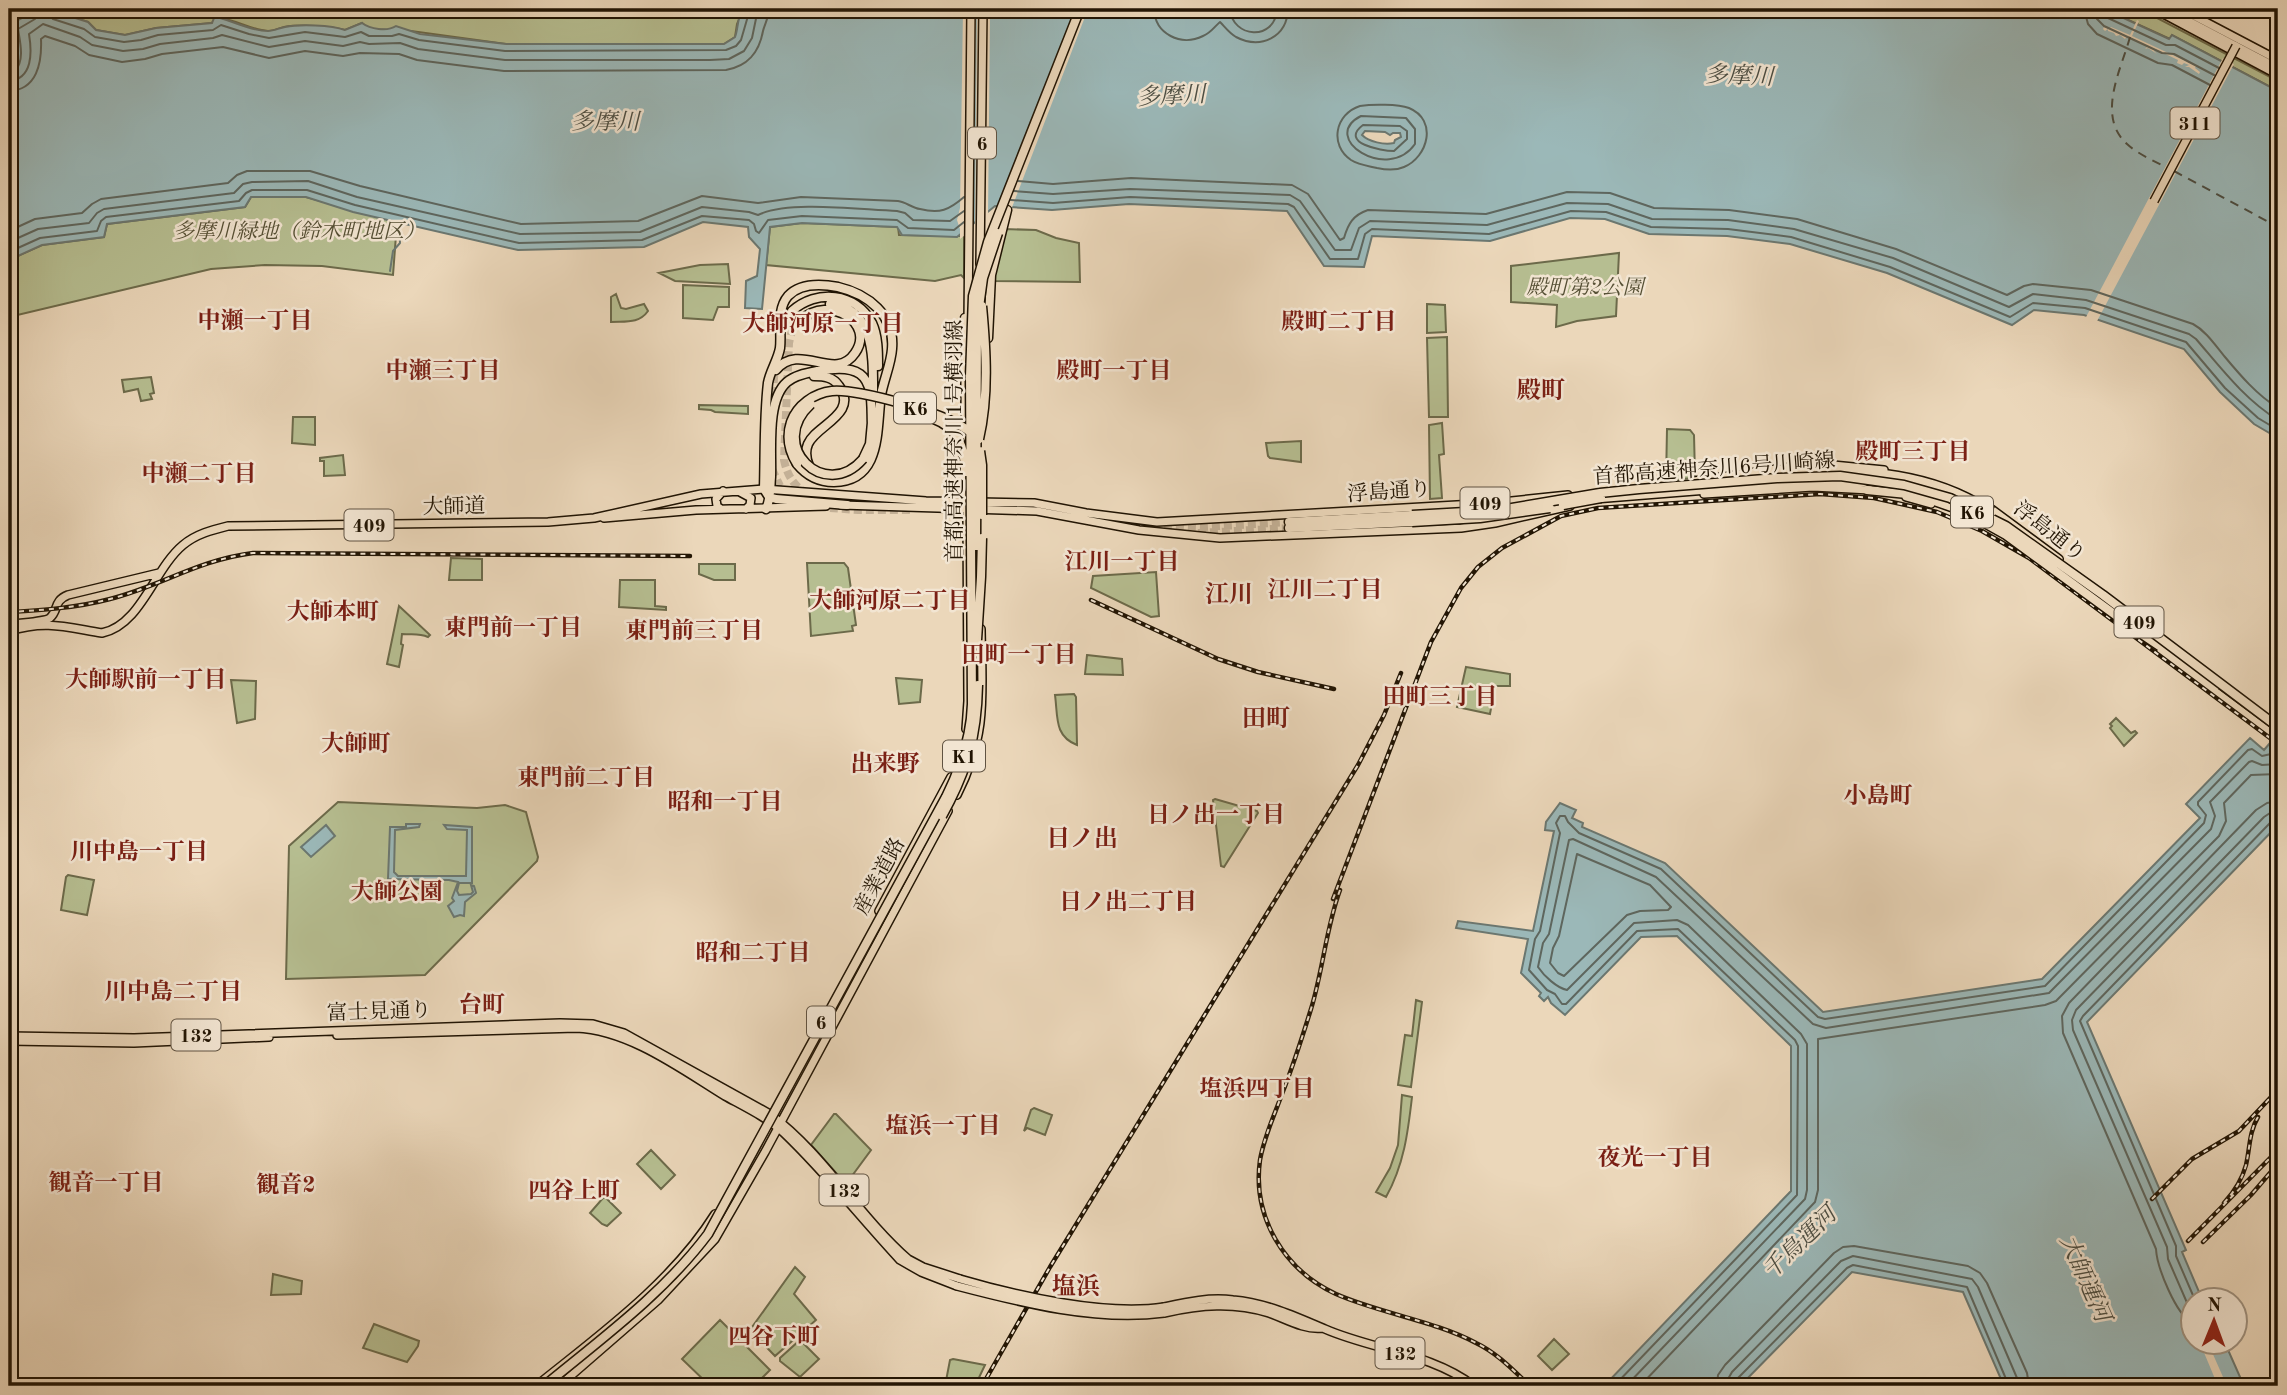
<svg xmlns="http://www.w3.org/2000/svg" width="2287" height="1395" viewBox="0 0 2287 1395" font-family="'Old Standard TT','Noto Serif JP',serif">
<rect width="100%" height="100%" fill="#ebd7ba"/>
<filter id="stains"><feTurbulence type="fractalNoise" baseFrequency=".00286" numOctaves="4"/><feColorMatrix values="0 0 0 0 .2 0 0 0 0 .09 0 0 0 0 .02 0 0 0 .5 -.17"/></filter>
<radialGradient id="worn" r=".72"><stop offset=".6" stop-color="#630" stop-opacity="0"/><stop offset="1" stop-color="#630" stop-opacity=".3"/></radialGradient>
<path fill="#b6be91" stroke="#6c6a4a" stroke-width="2" d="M9 9H28L29 12 12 35C15 44 15 54 13 64L9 67Z
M44 9H747L743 10 737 24 735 37 724 44H506L411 31 369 29 362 23 345 30C331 26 300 24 284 27 279 28 274 31 268 31 250 30 232 17 215 18L212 23 156 28 125 35 96 30 88 22Z
M2104 9H2140L2278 81V91L2172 35 2170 39Z
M251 197H306L397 222 393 275 322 266 265 265 211 269 9 317V260L42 245 104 237 107 224 245 207Z
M802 223 898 227 899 235 964 236V278L961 275 935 281 766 265 770 227Z
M1004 229 1036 230 1056 238 1079 243 1080 282 991 281Z
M1619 253 1616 316 1577 321 1556 327 1557 305 1511 302V266Z
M728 264 730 284 675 281 659 273 700 265Z
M683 285 729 287V307H718L713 320 683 318Z
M616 294 621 308 626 309 644 304 648 311C639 324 625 321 611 322V297Z
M1427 304 1445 305 1446 332 1427 333Z
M1447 337 1448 417H1429L1427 338Z
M151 377 154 393 150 394 152 399 141 401 138 389 124 392 122 380Z
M699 405 748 406V414L715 412 711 410 699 409Z
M293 417H315V445L292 443Z
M1442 423 1444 454 1439 455 1442 498 1430 499 1429 425Z
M1667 429 1690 430 1694 435 1695 475 1691 478 1666 481Z
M1301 441V462L1270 458 1268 456 1266 443Z
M343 455 345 475 324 476V461H320V458Z
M451 558 482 559V580H449Z
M807 563H844L848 568 856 625 852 626 853 631 811 636Z
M699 564H735V580H714L699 574Z
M1156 572 1159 616 1151 617 1091 588 1093 576Z
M620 580H655V606L666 607V610L619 607Z
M399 606 430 635 428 637C419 633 413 635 402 634L401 644 403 645 399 667 387 664Z
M1087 655 1122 659 1123 675 1085 674Z
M1466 667 1510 674V686H1495L1490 714 1457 707Z
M896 678 922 680 920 702 899 704Z
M231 680 256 681 255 719 237 723Z
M1074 694 1076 697 1077 745C1054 736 1058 717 1055 695Z
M2116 718 2131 733 2135 731 2137 733 2124 746 2110 728 2112 726 2110 724Z
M1215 799 1257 811 1258 813 1224 867 1221 866 1213 800Z
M338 802 477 808 505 805 526 812 538 857 537 861 425 975 286 979 289 846Z
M68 875 94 880 87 915 61 910 66 877Z
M1416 1000 1422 1002 1411 1087 1398 1085 1405 1035 1412 1036Z
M1402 1095 1412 1097C1408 1132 1404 1165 1386 1197L1376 1192 1390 1168 1398 1145Z
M1034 1108 1052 1115 1045 1135 1027 1128 1024 1131 1031 1110Z
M834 1114H836L871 1150 846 1184 811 1145Z
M651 1150 675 1175 661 1189 637 1164Z
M603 1198H606L621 1213 607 1226 602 1224 590 1213Z
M795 1267 805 1277 794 1294 816 1320 775 1356 750 1330Z
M273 1274 302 1281 301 1294 271 1295Z
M720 1320 770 1370 754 1386H710L682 1359Z
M374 1324 419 1341 418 1346 407 1362 363 1348Z
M1554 1339 1569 1354 1552 1370 1538 1356Z
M800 1340 819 1359 800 1377 780 1361V1358Z
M953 1359 985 1365 975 1386H945L950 1360Z"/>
<path fill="#9bb8b8" stroke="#6b7770" stroke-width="2" fill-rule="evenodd" d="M29 9H37L38 11 47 9 88 22 96 30 125 35 156 28 212 23 214 18 210 16C229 18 248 31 268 31 274 31 279 28 285 27 300 24 331 25 345 30L362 23C370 29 387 32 396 26L420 34 506 44H724L735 37C739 27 736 14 747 9H1177L1187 14 1200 9H1243L1248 14 1257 16 1261 14 1262 9H2104L2169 39 2172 35 2278 91V438L2254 424 2220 392 2184 349 2084 315 2034 310 2012 325 1887 273 1790 244 1727 236 1649 234 1605 219 1570 218 1490 241 1372 236 1364 267 1324 266 1287 211 1129 204 1052 210 995 206 957 237 902 235 897 227 802 223 770 227 762 309 745 308 746 281 757 276 760 249 749 237 748 227 703 222 644 247 518 250 353 212 306 197H251L245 207 107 224 104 237 42 245 9 260V67L13 64 15 46 12 23 30 14ZM1365 131 1385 132 1390 135 1393 133H1400L1401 137 1395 140 1394 143C1384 145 1369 142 1362 135Z
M2250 738 2264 750 2270 743 2278 750V825L2087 1022 2186 1250 2182 1252 2202 1299H2205L2206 1300H2192V1342L2225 1343 2244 1386H2004L1963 1292 1852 1272 1740 1386H1604L1791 1191V1046L1677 936 1641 937 1565 1015 1551 1003 1548 997 1544 1001 1539 996 1541 993 1521 973 1528 939 1456 928 1458 921 1533 931 1554 831 1545 830 1546 822 1560 803 1576 810 1572 818 1583 823 1582 827 1665 863 1823 1012 2042 979 2200 818 2186 804Z
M406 824H420L419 827 395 830 394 872 398 876H466L467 830 447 829 444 825 472 827V883H459L457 891 459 895 471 894 473 892 471 885 474 886 476 893 465 902 464 916 460 915 454 917 448 906 454 901 452 898 458 882 449 880 388 879 390 827H406Z
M326 825 335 836 311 857 301 847Z"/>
<path fill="#ebd7ba" d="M963 9H975L973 229 960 239V229L957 220 960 208Z
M977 9H992L994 14 990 19 988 216 975 227Z
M1077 9H1088L1011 210H998Z
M2137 20 2139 21 2132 36 2196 66 2195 68 2200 72 2199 74 2189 67H2185L2189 65 2184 63 2182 65 2177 63 2178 60 2155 49 2154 51 2157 54 2148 48 2145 49 2148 46 2127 36 2125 39 2120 35 2116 36 2114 33 2108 31V29L2105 31 2103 29 2104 27 2109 29 2111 27 2130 35Z
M2223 58 2234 64 2096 323 2085 319Z
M2200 1343H2208L2227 1386H2218Z"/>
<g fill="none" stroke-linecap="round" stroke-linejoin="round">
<path stroke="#5e665e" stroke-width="2" d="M48 9V14L53 19 84 29 95 37 124 42 141 40 158 35 213 30 221 25 249 34 269 38 305 32 345 37 361 32 369 36H392L399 34 419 40 505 51 726 50 736 46 741 40 750 9
M1154 9C1155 34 1181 47 1203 36 1211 33 1215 26 1220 22 1225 27 1229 33 1236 37 1261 50 1287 37 1288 9
M1230 9C1232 38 1275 42 1277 9
M2084 9 2088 24 2097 34 2158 63 2172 65 2210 85
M2095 9 2097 19 2104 26 2162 53 2174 54 2214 75
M2104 9V14L2108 18 2166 45H2175L2219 68
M9 72 15 71C25 60 20 42 18 29L35 19 36 9
M9 81C33 79 32 52 29 34L43 24 80 37 92 45 123 51 143 49 160 44 213 38 222 35 269 47 305 41 343 46 360 42 369 44 400 43 418 49 505 60H710L729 59 744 51 752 38 758 9
M9 91C37 90 42 63 41 39L45 36 75 46 89 55 122 62 145 59 162 54 223 47 269 58 305 51 343 56 360 53 399 54 417 60 504 71 726 70C748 66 759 53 763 31 765 23 769 17 769 9
M1360 106C1372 104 1398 104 1409 108 1438 120 1428 157 1404 167 1395 171 1386 170 1377 168 1369 166 1359 165 1351 160 1329 145 1335 114 1360 106Z
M1361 116 1406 118 1415 129V144C1388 183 1318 138 1361 116Z
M1363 125 1400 126 1407 131V139L1394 151C1381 151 1339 143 1363 125Z
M1018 181 1053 184 1131 178 1292 185 1308 194 1340 240 1344 238C1348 224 1353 215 1368 210L1486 214 1567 192 1610 193 1654 208 1729 210 1797 219 1896 249 2007 295 2024 286 2033 284 2091 290 2193 324C2206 331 2215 345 2225 357 2240 375 2257 395 2278 408
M1014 191 1053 194 1130 189 1290 195 1300 201 1335 250H1351L1359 228 1370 221 1487 225 1567 203 1608 204 1652 219 1728 220 1794 229 1893 258 2009 307 2033 294 2086 300 2189 334 2196 339C2221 368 2245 400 2278 420
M1011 200 1053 203 1130 197 1288 204 1294 207 1330 259H1358L1365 234 1372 229 1489 234 1571 211 1606 212 1651 227 1728 229 1791 237 1890 267 2010 317 2033 303 2085 308 2186 342 2225 388 2258 418 2278 430
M9 231 35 219 82 213 92 204 101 199 228 183 237 175 247 171H310L360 186 521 224 638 221 702 196 758 203 801 197 898 201C906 202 912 208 920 209 940 214 949 210 964 197
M9 242 38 229 89 223 97 213 104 209 234 193 243 184 252 182 308 181 357 197 520 234 640 232 702 207 749 212 758 215C789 200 862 210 897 211L905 213 913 220 950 221 964 211
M9 252 40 238 97 231 101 221 106 217 239 201 246 193 252 190H307L355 205 519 243 642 240 702 216 749 220 754 224 756 231 759 233 768 220 802 216 897 220 908 228 954 230 964 222
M1577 854 1650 885 1671 907 1668 910 1640 911 1627 915 1564 976 1558 973 1550 963 1553 948 1559 936Z
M2195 1300 2176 1256V1246L2080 1021 2083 1016 2270 823 2278 821
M2192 1311 2188 1305 2168 1259 2167 1247 2073 1030 2072 1020 2076 1010 2264 817 2270 813 2278 812
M2192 1323C2176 1314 2157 1268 2156 1249L2063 1033 2062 1016 2069 1003 2256 810 2267 803 2278 801
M1614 1386 1797 1195 1798 1046 1795 1040 1678 929 1637 931 1566 1004H1562L1555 994 1547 990 1529 970 1535 939 1540 931 1560 833 1556 823 1560 816H1565L1568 822 1579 833 1661 869 1818 1017 1825 1019 2045 986 2204 823 2206 815 2198 805V802L2248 750 2252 749 2262 756 2271 754 2278 755
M1626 1386 1805 1199 1807 1190V1044L1801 1034 1688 925 1677 920 1634 923 1567 990C1557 988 1544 976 1538 967L1543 943 1549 934 1569 840 1573 839 1656 877 1813 1024 1826 1028 2049 993 2211 829 2215 816 2210 802 2249 762 2252 761 2262 765 2278 764
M1640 1386 1815 1202 1818 1190V1039L2045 1005 2056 1001 2219 836 2226 821 2224 803 2251 775 2278 774
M1717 1386 1718 1375 1725 1365 1834 1253 1843 1247 1854 1246 1968 1266 1980 1273 1987 1283 2027 1373 2029 1386
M1727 1386 1728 1379 1732 1372 1841 1261 1853 1256 1972 1279 1978 1287 2017 1378 2018 1386
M1736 1386 1738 1378 1847 1268 1853 1265 1967 1287 2009 1386"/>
<path stroke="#6b7770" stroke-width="2" d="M390 271 393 251 400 243 399 223"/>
<path stroke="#4c4e43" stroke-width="2" stroke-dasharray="9 7" stroke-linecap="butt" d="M2130 37C2121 70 2096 116 2127 144 2139 155 2155 161 2169 169
M2174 171 2278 227"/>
<path stroke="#c3b096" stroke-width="8" stroke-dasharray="8 4" stroke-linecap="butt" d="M798 317 793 326 789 343 784 460C789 485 804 496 829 500
M781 331 792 311
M772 407 775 364
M772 469 780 486 799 501
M818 507 858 510H913
M1152 524 1205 527 1289 522
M1198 533 1289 528"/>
<g stroke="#221504" stroke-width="10">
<path id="primary" d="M2154 9 2278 75
M2166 9 2278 68
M2181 9 2278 60
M980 264 983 9
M968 323 971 9
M966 729 968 701 967 513
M957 795C988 734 982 694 981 629
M879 911 951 777
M536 1386C598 1336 672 1283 715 1214
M559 1386 658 1300 715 1239 765 1152 948 811"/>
</g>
<g stroke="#221504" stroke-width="10">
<path id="trunk" d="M1788 467 1833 465 1884 470
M1694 481 1776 469
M740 492 751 498 750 505 746 509
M1704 494 1813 487 1870 490
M1906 497 1931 504
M841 505 1037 511 1139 530 1220 538 1461 528 1495 523 1570 506
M1990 508 2059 559
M721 509 717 506 716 499 723 491
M604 518 696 510 826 506
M9 625C18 623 45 622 50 618 59 610 53 601 68 595L159 573
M9 631C46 620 65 627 102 633 141 625 154 569 183 545 196 534 212 530 228 526L548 522 594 518 701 494 764 489 926 501 1034 503 1086 513 1157 522 1492 503 1568 495
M2161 651 2278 738
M337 1035 576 1028C629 1030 681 1069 725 1096 745 1107 768 1118 784 1133 825 1172 861 1218 900 1260L921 1272 957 1286
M9 1036 134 1038 560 1023 593 1024 624 1033 770 1114C823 1153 858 1215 908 1259L923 1267 960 1279
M9 1041 134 1043 269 1037
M1164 1307C1187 1302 1209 1297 1233 1300 1266 1303 1295 1316 1325 1329 1373 1350 1431 1353 1474 1386
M1164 1313C1201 1305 1233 1302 1269 1313 1286 1319 1304 1330 1322 1328"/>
</g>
<g stroke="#221504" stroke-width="11">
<path id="motorway" d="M830 304C875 308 873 358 873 392
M792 311C816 289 856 292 872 323 878 336 878 352 878 366
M965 318 966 456
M988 338 991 275 1007 210
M776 370C800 341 835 383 855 353 876 323 829 294 801 320
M863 459 870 444 872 422
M797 464C806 475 819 482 834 482 883 481 876 428 881 395 884 379 891 364 892 349 895 315 868 294 838 287 822 284 800 283 788 296 776 310 782 332 780 348 778 360 770 371 768 383 764 417 765 454 764 489L769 497 776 499 847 505
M809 466C806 459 805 451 808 444 816 425 859 414 839 386 833 377 824 376 814 376
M1772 470C1842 470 1914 467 1977 503
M1867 490 1917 495 1963 511
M1601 498 1801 482H1864
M766 509C771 499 770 487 771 477 772 451 766 400 787 382 795 375 807 373 817 371 830 369 848 366 860 374 874 384 871 409 872 425
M1289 522 1412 515
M1289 528 1412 522
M2140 633 2217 685"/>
</g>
<use href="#primary" stroke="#ebd7ba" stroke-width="7"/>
<use href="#trunk" stroke="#ebd7ba" stroke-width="7"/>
<use href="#motorway" stroke="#ebd7ba" stroke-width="8"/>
<g stroke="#221504" stroke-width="4.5">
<path id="rail" d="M1091 600 1218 659 1258 672 1334 689
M9 612C43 610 76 608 110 599 161 586 198 560 253 553L690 556
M1340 890C1326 928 1323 970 1311 1009 1302 1038 1293 1066 1282 1094 1274 1116 1264 1137 1260 1160 1252 1217 1284 1270 1336 1294 1379 1313 1435 1321 1476 1343 1497 1353 1513 1370 1530 1386
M1333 899 1431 642 1461 588 1478 567 1502 548 1561 516 1598 508 1820 494 1874 498 1937 512 1982 531 2029 558 2278 744
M2152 1199 2192 1159 2239 1131 2272 1096
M2224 1203C2234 1192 2242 1180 2246 1165 2250 1148 2249 1132 2258 1117
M2188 1241 2278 1150
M2203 1242 2251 1195 2276 1166
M982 1386 1050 1267 1358 765 1384 715 1401 673"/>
</g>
<use href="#rail" stroke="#f2e5d2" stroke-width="2" stroke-dasharray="5" stroke-linecap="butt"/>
<g stroke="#221504" stroke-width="10" stroke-linecap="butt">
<path id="primary-bridge" d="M2154 201 2236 46"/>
</g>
<g stroke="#221504" stroke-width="10" stroke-linecap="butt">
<path id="trunk-bridge" d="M960 1279C1018 1296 1105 1316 1164 1307
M957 1286C1022 1303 1097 1322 1164 1313"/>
</g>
<g stroke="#221504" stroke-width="11" stroke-linecap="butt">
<path id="motorway-bridge" d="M811 404C766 445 825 503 863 459
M934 419C958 428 965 447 965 472
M979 439C989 396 986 349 982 306
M980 451 982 465V515
M797 464C789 451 786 437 791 422 797 405 814 393 832 391 858 388 952 415 971 433
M1977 503 1992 512
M1563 505 1601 498
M1963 511 2006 535 2140 633
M1412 515 1500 510 1600 493 1639 489 1777 478 1840 476 1904 485 1950 498 2006 526 2103 595 2278 727
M1412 522 1480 518 1550 508
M976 546 977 322 983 278 998 233
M977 640 981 577 982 538
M942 816C967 771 977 737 978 685
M544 1386C601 1339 663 1294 708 1234L946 797C961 767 971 737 972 704L970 376 973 296 988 242 1080 9"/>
</g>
<use href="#primary-bridge" stroke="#ebd7ba" stroke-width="7"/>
<use href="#trunk-bridge" stroke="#ebd7ba" stroke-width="7"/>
<use href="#motorway-bridge" stroke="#ebd7ba" stroke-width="8"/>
</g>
<g text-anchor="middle" stroke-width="5" stroke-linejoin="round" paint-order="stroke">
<g fill="#f2e5d2" stroke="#605342" stroke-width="2">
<rect x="2170.5" y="107.5" width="49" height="31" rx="5"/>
<rect x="968" y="127.5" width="28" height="31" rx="5"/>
<rect x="894" y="392.5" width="42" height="31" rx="5"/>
<rect x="1460.5" y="487.5" width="49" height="31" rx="5"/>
<rect x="1951" y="496.5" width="42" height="31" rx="5"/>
<rect x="344.5" y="509.5" width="49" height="31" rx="5"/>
<rect x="2114.5" y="606.5" width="49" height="31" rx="5"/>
<rect x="943" y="740.5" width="42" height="31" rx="5"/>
<rect x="807" y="1006.5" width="28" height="31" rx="5"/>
<rect x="171.5" y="1019.5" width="49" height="31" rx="5"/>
<rect x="819.5" y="1174.5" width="49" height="31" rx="5"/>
<rect x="1375.5" y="1337.5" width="49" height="31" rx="5"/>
</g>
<g font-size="19" font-weight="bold" fill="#221504">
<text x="2195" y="130">311</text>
<text x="982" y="150">6</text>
<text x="915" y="415">K6</text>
<text x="1485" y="510">409</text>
<text x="1972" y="519">K6</text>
<text x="369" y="532">409</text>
<text x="2139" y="629">409</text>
<text x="964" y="763">K1</text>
<text x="821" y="1029">6</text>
<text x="196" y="1042">132</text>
<text x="844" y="1197">132</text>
<text x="1400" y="1360">132</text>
</g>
<g font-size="21" font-style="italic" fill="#565035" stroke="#f2e5d2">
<text x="299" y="238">多摩川緑地（鈴木町地区）</text>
<text x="1585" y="294">殿町第2公園</text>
</g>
<g font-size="21" fill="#221504" stroke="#f2e5d2">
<text transform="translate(954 441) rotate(-90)" y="7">首都高速神奈川1号横羽線</text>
<text transform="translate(1714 468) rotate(-4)" y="7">首都高速神奈川6号川崎線</text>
<text transform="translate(1389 491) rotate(-4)" y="7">浮島通り</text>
<text transform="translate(454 506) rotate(-1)" y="7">大師道</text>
<text transform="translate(2050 531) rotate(38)" y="7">浮島通り</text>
<text transform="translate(879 876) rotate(-62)" y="7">産業道路</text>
<text transform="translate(379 1011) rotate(-2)" y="7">富士見通り</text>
</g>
<g font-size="23" font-style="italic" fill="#4c4e43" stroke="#f2e5d2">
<text transform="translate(1739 75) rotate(2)" y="8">多摩川</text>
<text transform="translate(1171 95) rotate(-3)" y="8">多摩川</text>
<text x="605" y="129">多摩川</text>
<text transform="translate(1799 1242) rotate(-44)" y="8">千鳥運河</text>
<text transform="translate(2086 1278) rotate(66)" y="8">大師運河</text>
</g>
<g font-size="23" font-weight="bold" fill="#7a1f14" stroke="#f2e5d2">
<text x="255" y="328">中瀬一丁目</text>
<text x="1339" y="329">殿町二丁目</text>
<text x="823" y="331">大師河原一丁目</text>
<text x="443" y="378">中瀬三丁目</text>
<text x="1114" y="378">殿町一丁目</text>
<text x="1913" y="459">殿町三丁目</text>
<text x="199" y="481">中瀬二丁目</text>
<text x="1122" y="569">江川一丁目</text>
<text x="1325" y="597">江川二丁目</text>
<text x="890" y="608">大師河原二丁目</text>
<text x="333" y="619">大師本町</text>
<text x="513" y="635">東門前一丁目</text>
<text x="694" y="638">東門前三丁目</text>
<text x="1019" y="662">田町一丁目</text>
<text x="146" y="687">大師駅前一丁目</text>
<text x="1440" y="704">田町三丁目</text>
<text x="356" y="751">大師町</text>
<text x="885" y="771">出来野</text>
<text x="586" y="785">東門前二丁目</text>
<text x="1878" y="803">小島町</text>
<text x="725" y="809">昭和一丁目</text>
<text x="1216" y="822">日ノ出一丁目</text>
<text x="139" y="859">川中島一丁目</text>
<text x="397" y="899">大師公園</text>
<text x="1128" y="909">日ノ出二丁目</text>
<text x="753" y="960">昭和二丁目</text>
<text x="173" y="999">川中島二丁目</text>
<text x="482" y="1012">台町</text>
<text x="1257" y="1096">塩浜四丁目</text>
<text x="943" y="1133">塩浜一丁目</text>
<text x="1655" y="1165">夜光一丁目</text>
<text x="106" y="1190">観音一丁目</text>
<text x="286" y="1192">観音2</text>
<text x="574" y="1198">四谷上町</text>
<text x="774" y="1344">四谷下町</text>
</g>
<g font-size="24" font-weight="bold" fill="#7a1f14" stroke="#f2e5d2">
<text x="1541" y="398">殿町</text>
<text x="1229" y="602">江川</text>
<text x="1266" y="726">田町</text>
<text x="1082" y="846">日ノ出</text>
<text x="1076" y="1294">塩浜</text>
</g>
</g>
<rect width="2287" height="1395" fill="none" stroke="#ebd7ba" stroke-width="35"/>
<rect x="10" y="10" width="2266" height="1374" fill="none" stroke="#221504" stroke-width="3.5"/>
<rect x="18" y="18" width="2252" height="1360" fill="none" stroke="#221504" stroke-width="2"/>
<g transform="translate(2214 1321) rotate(1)"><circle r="33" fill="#f2e5d2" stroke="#9f9280" stroke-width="2"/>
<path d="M0-5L12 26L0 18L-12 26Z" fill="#8f2418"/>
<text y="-10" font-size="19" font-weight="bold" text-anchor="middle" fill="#221504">N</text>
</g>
<rect width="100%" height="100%" filter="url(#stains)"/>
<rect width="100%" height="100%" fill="url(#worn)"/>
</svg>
